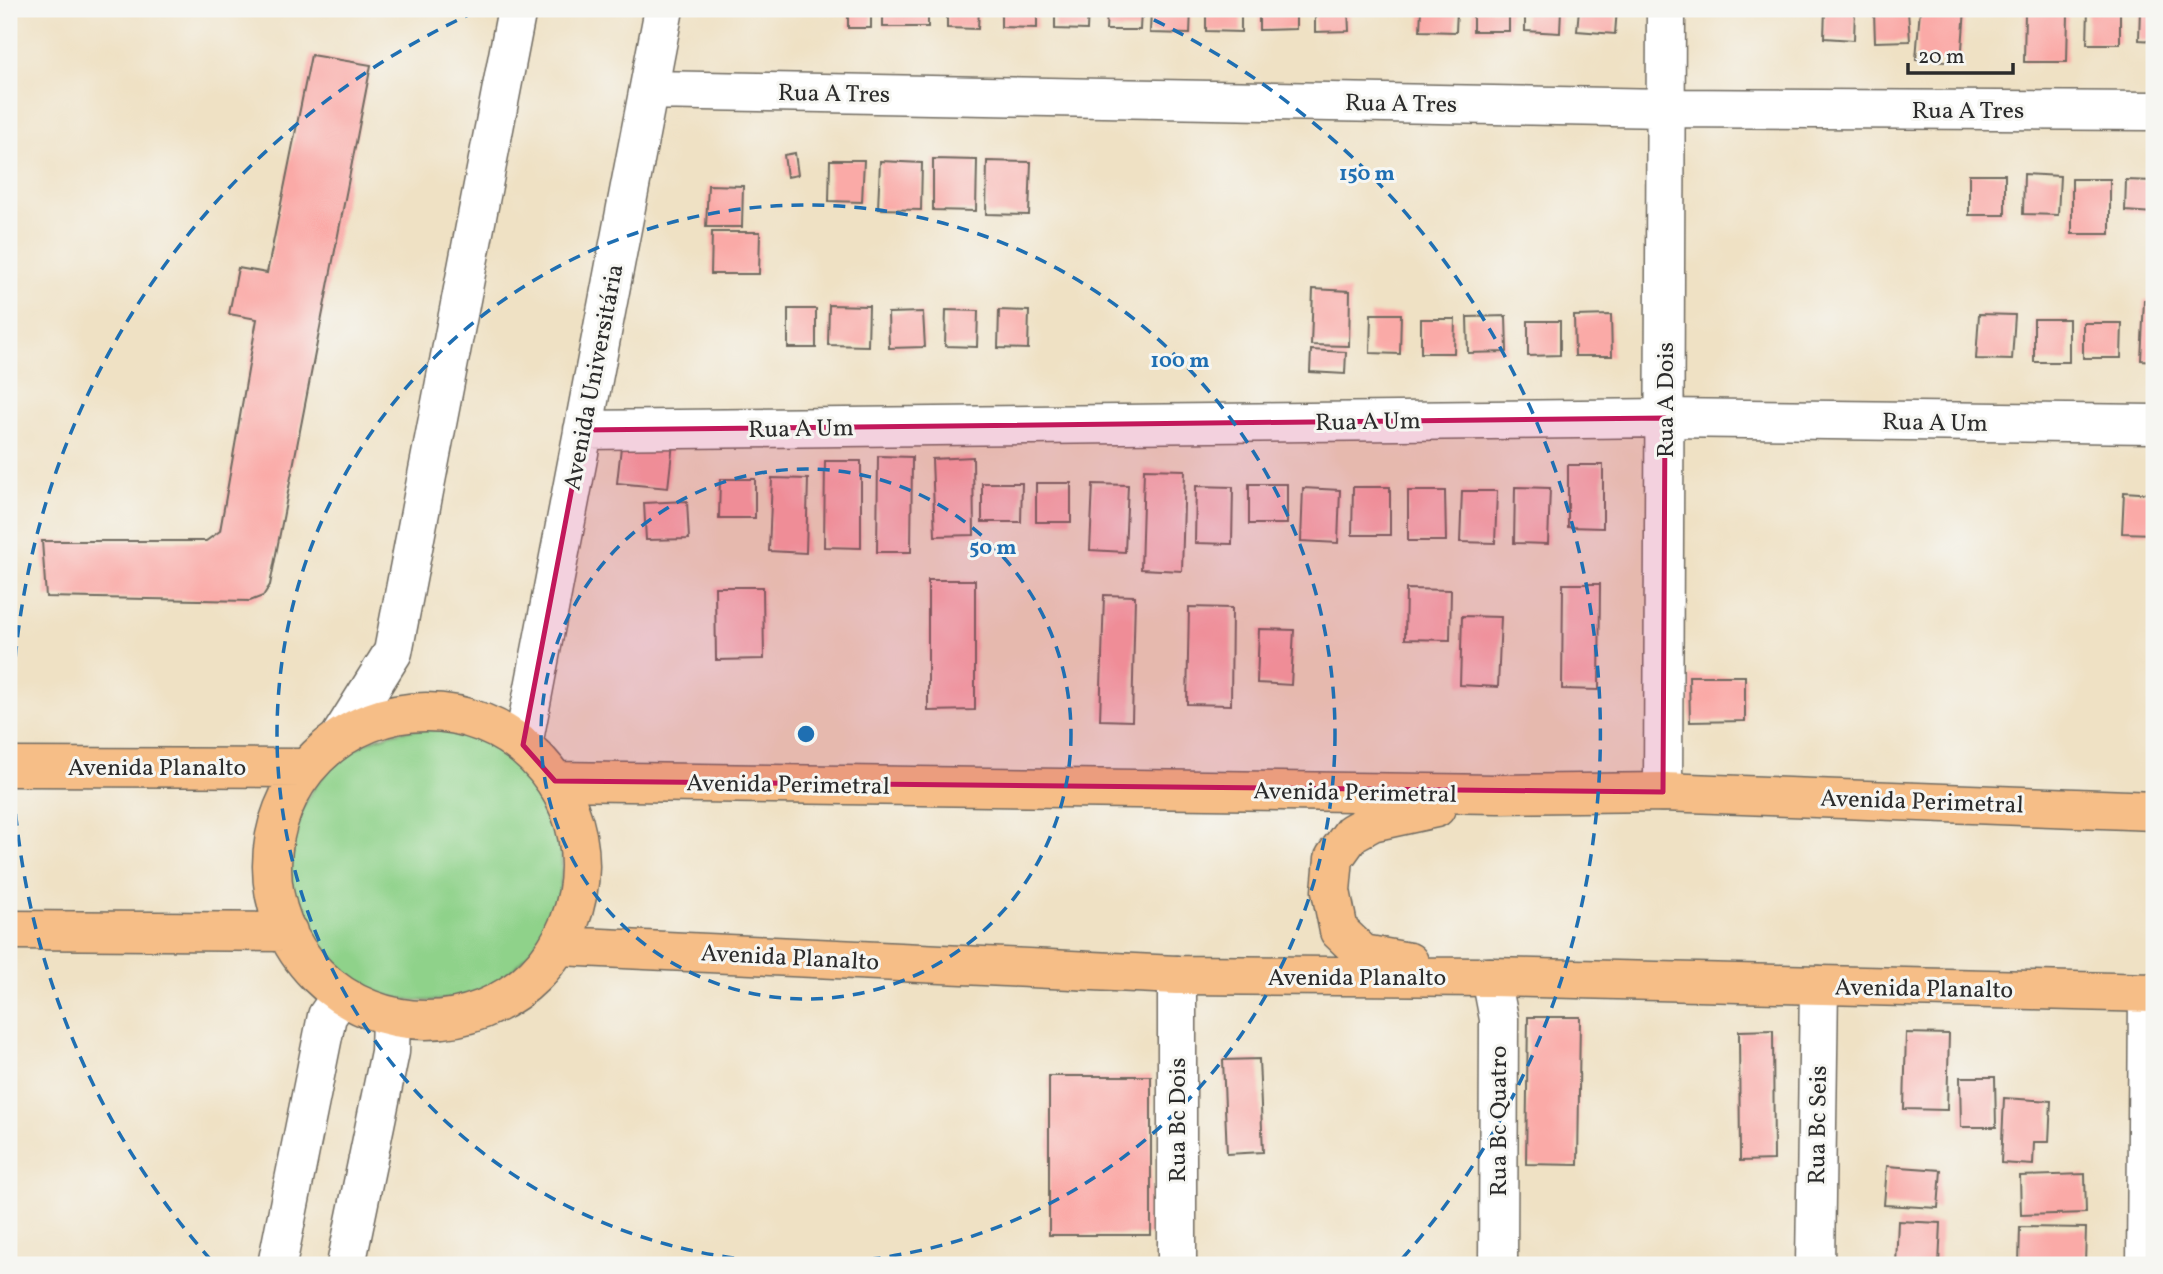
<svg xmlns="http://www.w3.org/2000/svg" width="2163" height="1274" viewBox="0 0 2163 1274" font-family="Vollkorn,serif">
<rect width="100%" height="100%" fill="#f6f6f2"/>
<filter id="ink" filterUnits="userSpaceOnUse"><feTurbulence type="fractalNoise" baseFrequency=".0143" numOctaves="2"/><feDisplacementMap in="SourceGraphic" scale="14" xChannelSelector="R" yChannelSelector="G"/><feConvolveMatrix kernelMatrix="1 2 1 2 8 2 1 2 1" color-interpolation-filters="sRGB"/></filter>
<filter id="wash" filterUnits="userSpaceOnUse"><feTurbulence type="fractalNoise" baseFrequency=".00686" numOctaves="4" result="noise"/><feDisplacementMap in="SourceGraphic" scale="28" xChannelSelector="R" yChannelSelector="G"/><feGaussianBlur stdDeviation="1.57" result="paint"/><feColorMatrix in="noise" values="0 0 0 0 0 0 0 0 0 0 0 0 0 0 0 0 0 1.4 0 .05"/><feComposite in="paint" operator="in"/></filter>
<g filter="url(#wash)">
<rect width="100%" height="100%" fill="#efe1c4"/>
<path fill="#8fd28a" stroke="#5d7e5a" stroke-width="2" d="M290 865a136 136 0 1 1 272 0a136 136 0 1 1-272 0Z"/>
<g id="blocks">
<path fill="#faaaa7" d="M848 9H871V28H848Z
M883 9H928V27H883Z
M947 9H979L978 29 947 28Z
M1001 9H1037V28L1001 27Z
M1055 9H1088L1087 30 1055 29Z
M1107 9H1141L1140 30H1106Z
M1151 9H1191L1190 34 1150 33Z
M1206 9H1241V32L1206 31Z
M1259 9H1296V29L1259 30Z
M1315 9H1348L1349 31 1315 32Z
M1421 9H1457L1456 32 1420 31Z
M1473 9H1509V31H1473Z
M1525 9H1561L1560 33 1525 31Z
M1579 9H1617L1615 34 1577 31Z
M1825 9H1855L1854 40 1824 38Z
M1920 9H1965L1961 62 1916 59Z
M2088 9H2120V44H2087Z
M2140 9H2154V41L2139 40Z
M1908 10 1910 41 1875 42 1874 12Z
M2025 12 2068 13 2067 62H2024Z
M311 55 371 65 270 585 263 596 250 601 46 597 42 541H206L220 531 257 319 229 314 238 268 267 273Z
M795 153 798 175 787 177 784 155Z
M933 159 977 160 976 211 933 210Z
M830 160H864L862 202 829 201Z
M880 161 922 163 921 210 878 209Z
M987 161 1031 162 1029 215 986 214Z
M1969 174H2005V215H1969Z
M2024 174 2060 176 2058 215 2023 214Z
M2072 179H2110V234H2072Z
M2126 180 2154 181V213L2125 211Z
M708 185 743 186 742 227H706Z
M712 232H760L759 274H711Z
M1313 289 1350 291 1349 346 1311 345Z
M2144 300H2154V361L2141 360Z
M829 305 869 306 868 346 828 345Z
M788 309H816V348H788Z
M946 310 978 311 977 347 945 346Z
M999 310 1029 311 1028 349 998 348Z
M923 312 925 347 889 348 888 313Z
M1371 314H1401L1400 354 1370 353Z
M1979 314 2015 315 2012 360 1976 359Z
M1611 315 1612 356H1575L1574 316Z
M1506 316 1507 352 1468 353 1467 317Z
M1421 319H1455L1454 353H1421Z
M2034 319H2069V362H2034Z
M1528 321H1560V355L1528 356Z
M2083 323H2122L2121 358H2083Z
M1311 350 1346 352 1345 374 1310 372Z
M622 438 673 443 668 488 617 483Z
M878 456 912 457 911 552H877Z
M973 457 974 535 935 536 932 459Z
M825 461H861V548L824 547Z
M1568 465H1603V528L1568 527Z
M1144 469 1185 470 1182 571 1141 569Z
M772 478 808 479 806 553 769 551Z
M720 479H755V518H719Z
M982 483H1022L1021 522H982Z
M1036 483H1071V522H1036Z
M1093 484 1128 485 1125 552 1090 550Z
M1249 484H1287V524H1249Z
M1196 486 1233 487 1232 544 1195 543Z
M1353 487H1390V535H1352Z
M1515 487 1550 488 1548 544 1514 543Z
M1303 488 1340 490 1338 543 1301 541Z
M1408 491H1445L1446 541H1408Z
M1462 491H1497L1495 543 1460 542Z
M2124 492 2154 494V534L2122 533Z
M687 501 689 539 646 540 644 503Z
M928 580H975V710L928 711Z
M1563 584H1600L1599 690 1562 689Z
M715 587H763L764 659 716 660Z
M1406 589 1451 590 1450 640 1405 639Z
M1104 595 1135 596 1132 721 1100 720Z
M1189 607 1232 608 1231 705 1187 704Z
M1462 616 1501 617 1498 687 1460 685Z
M1259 629 1294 630 1291 685 1257 683Z
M1689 676H1745V721L1690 722Z
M1528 1017H1580L1578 1165 1526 1164Z
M1773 1030 1774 1160 1740 1161 1739 1031Z
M1906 1033 1949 1034 1947 1110 1904 1109Z
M1259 1059 1263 1152 1227 1154 1223 1060Z
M1049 1076H1151V1235H1049Z
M1960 1077H1995L1996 1127H1961Z
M2004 1098 2051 1101 2049 1142H2034L2033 1165 2001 1163Z
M1887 1166 1941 1170 1938 1208 1884 1205Z
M2085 1174 2086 1213 2021 1215 2020 1176Z
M1898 1221 1941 1223 1939 1265H1896Z
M2020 1227 2086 1228 2085 1265H2019Z"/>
</g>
</g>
<g filter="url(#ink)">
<use href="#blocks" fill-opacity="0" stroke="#706b61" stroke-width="2"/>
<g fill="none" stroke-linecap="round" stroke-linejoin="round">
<g stroke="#706b61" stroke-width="41">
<path id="minor" d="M649 90 1666 108 2154 111
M583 430 1665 418 2154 424
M341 735 393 652 517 9
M523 745 664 9
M1663 792 1666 9
M1491 977 1499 1019 1498 1265
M277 1265 327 1016 341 996
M346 1265 390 1052 391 1017
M1177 1265V975
M1815 1265 1819 985
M2146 1265 2148 993"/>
</g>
<g stroke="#706b61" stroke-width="41">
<path id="major" d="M272 866a154 154 0 1 1 308 0a154 154 0 1 1-308 0Z
M9 767 305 768
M555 781 1499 794 1663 792 2154 811
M9 930 288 932
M560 946 1177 975 1491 977 2154 993
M1409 962 1363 954 1339 931 1331 891 1334 858 1352 833 1372 822 1436 808"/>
</g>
<use href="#minor" stroke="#fff" stroke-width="38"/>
<use href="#major" stroke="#f6be87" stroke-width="38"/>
</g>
</g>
<path fill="#c2185b" fill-opacity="0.2" stroke="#c2185b" stroke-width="5" stroke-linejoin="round" d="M1665 418 1663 792 555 781 523 745 583 430Z"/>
<g fill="none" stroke="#1f6fb2" stroke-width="3.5" stroke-dasharray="12 9">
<circle cx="806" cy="734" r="265"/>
<circle cx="806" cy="734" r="529"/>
<path d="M211 1260A794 794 0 0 1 477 11M1135 11A794 794 0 0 1 1401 1260"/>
</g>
<g text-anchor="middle" stroke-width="6" stroke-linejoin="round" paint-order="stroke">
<g font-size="24" fill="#2b2b2b" stroke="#f6f6f2">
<text transform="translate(834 93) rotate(1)" y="8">Rua A Tres</text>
<text transform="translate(1401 103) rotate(1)" y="8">Rua A Tres</text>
<text x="1968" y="118">Rua A Tres</text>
<text transform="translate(593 377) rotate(-79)" y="8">Avenida Universitária</text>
<text transform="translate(1665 400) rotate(-90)" y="8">Rua A Dois</text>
<text transform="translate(1368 421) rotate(-1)" y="8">Rua A Um</text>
<text transform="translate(1935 422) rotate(1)" y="8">Rua A Um</text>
<text transform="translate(801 428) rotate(-1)" y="8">Rua A Um</text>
<text x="157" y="775">Avenida Planalto</text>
<text transform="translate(788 784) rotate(1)" y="8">Avenida Perimetral</text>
<text transform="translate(1355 792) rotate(1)" y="8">Avenida Perimetral</text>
<text transform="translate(1922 801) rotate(2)" y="8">Avenida Perimetral</text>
<text transform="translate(790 957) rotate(3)" y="8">Avenida Planalto</text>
<text x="1357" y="985">Avenida Planalto</text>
<text transform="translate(1924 988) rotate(1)" y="8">Avenida Planalto</text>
<text transform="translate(1177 1120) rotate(-90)" y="8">Rua Bc Dois</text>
<text transform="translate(1498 1121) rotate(-90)" y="8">Rua Bc Quatro</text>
<text transform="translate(1817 1125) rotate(-89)" y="8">Rua Bc Seis</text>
</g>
</g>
<circle cx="806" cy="734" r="10" fill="#1f6fb2" stroke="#f6f6f2" stroke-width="3.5"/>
<g font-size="21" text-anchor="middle" font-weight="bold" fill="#1f6fb2" stroke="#f6f6f2" stroke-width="6" stroke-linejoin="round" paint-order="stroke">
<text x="1367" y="180">150 m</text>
<text x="1180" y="367">100 m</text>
<text x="993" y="554">50 m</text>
</g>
<rect width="2163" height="1274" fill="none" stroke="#f6f6f2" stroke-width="35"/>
<path d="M1908 63v10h105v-10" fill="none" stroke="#2b2b2b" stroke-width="3.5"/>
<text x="1918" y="63" font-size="21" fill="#2b2b2b" stroke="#f6f6f2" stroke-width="5" paint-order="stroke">20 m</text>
</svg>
